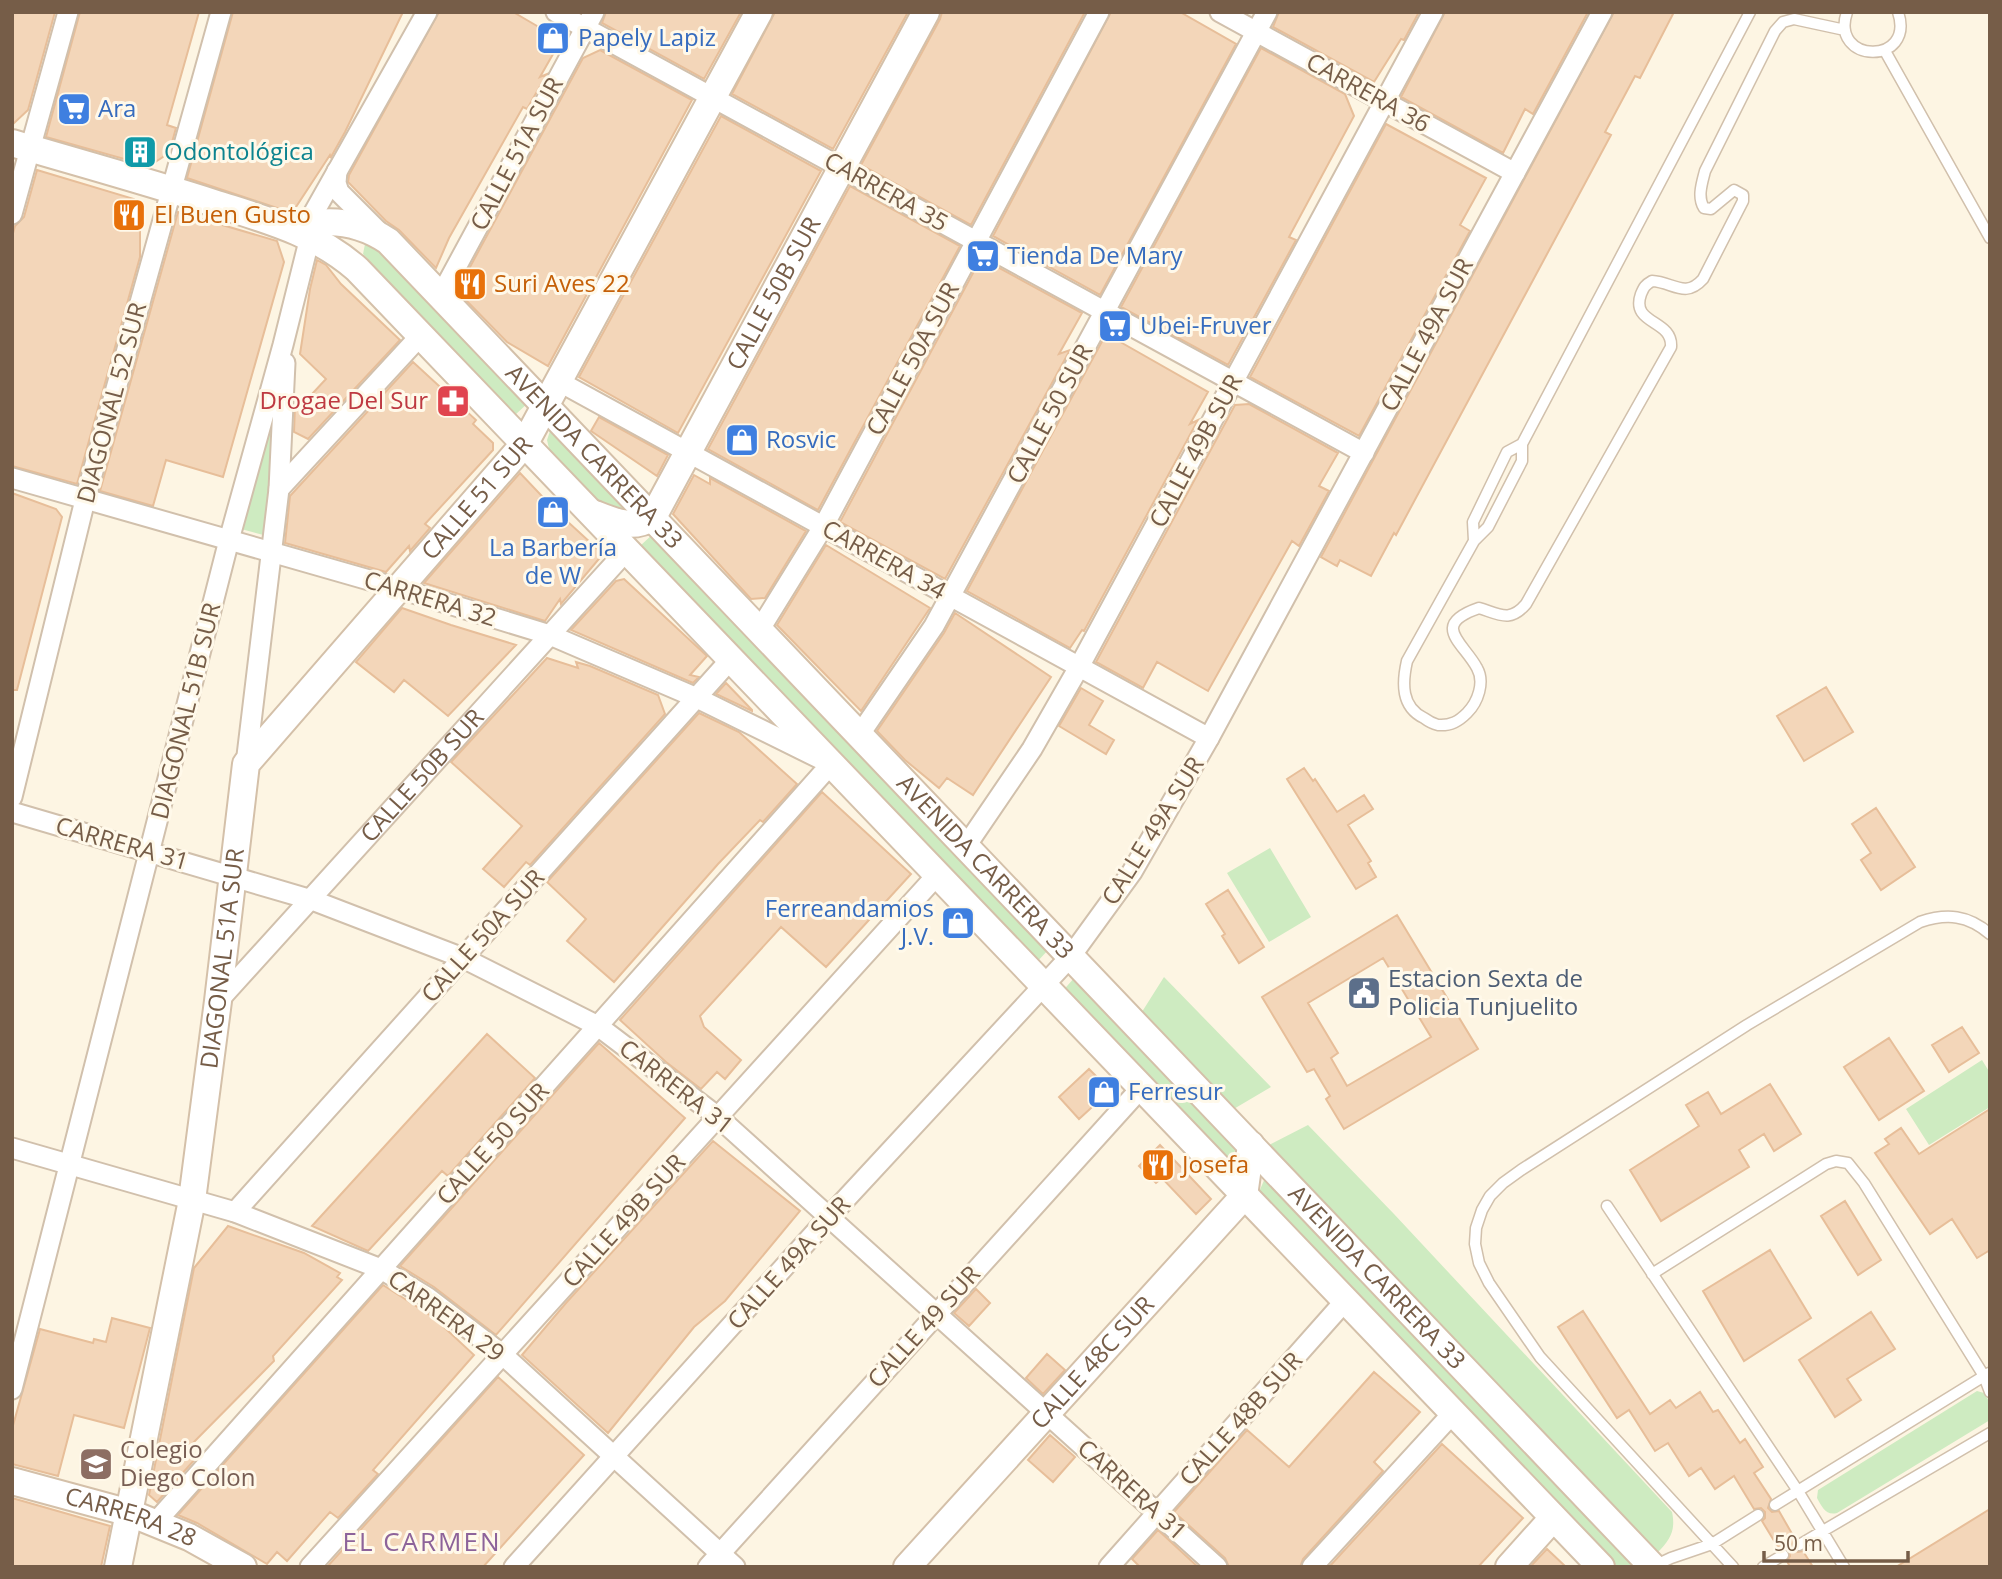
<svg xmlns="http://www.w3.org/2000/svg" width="2002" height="1579" viewBox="0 0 2002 1579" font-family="'Open Sans',sans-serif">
<rect width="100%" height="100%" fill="#fdf5e3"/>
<path fill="#ceebc1" d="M370 242 375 243 529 402 515 415 363 254 365 244Z
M283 372 267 536 241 529Z
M551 428 634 512 609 511 550 453 547 440Z
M654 533 1049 949 1036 963 640 546Z
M1270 848 1311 917 1269 942 1227 873Z
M1075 977 1236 1147 1230 1169 1060 994Z
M1164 977 1271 1087 1232 1110 1140 1015Z
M1982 1060 1990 1073V1107L1929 1145 1906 1109Z
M1308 1125 1394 1214 1672 1512C1676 1531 1670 1540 1657 1553L1267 1146Z
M1265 1178 1641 1567H1618L1256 1199Z
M1977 1391 1984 1393 1990 1403V1420L1837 1513C1826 1516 1822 1507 1817 1498L1818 1490Z"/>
<path fill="#f3d6b9" stroke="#e7be99" stroke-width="2" fill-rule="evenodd" d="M12 12H55L28 110 12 125Z
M80 12H199L167 125 176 128 169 153 149 166 46 137Z
M233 12H403L345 132 331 157 330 155 292 213 187 178Z
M439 12H513L561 40 540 77 547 74 527 109 523 107 449 238 436 268 399 230 386 221 348 182 349 175Z
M606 12H741L704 79 602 23Z
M775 12H908L833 149 732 94Z
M942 12H1085L971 225 861 165 940 19Z
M1111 12H1180L1236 44 1100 295 993 236Z
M1279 12H1419L1404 40 1401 39 1374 82 1273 27Z
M1445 12H1588L1533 114 1525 109 1503 153 1401 97Z
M1614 12H1674L1640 78 1635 76 1605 132 1611 135 1396 535 1394 533 1371 576 1340 560 1337 566 1321 557Z
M1261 48 1345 94 1354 116 1289 237 1296 240 1228 365 1121 307Z
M600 50 692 100 548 366 507 342 457 291 583 58Z
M721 116 821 171 678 433 579 377Z
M1386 124 1486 178 1460 225 1470 231 1359 436 1250 377Z
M37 170 134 199 140 207V257L77 484 12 466V237L15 226 24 217Z
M850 186 960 246 818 510 708 449Z
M178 212 277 241 284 262 223 477 166 460 153 506 100 491Z
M981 258 1082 313 1059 354 1070 350 945 579 840 522Z
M317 260 326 265 341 284 400 340 308 439 294 432 295 406 299 408 326 379 300 354 310 289Z
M1108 335 1208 392 1190 424 1198 420 1084 631 1082 630 1070 648 967 591 1105 336Z
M413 362 476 420 473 424 493 443V450L425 524 430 528 410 551 409 546 386 572 285 543 290 496Z
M1249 404 1338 453 1319 486 1329 491 1299 546 1292 541 1208 691 1157 662 1143 688 1096 662 1235 405Z
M599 417 668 455 657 476 591 431Z
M520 473 556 511 603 554 561 604 560 599 545 621 424 583Z
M694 475 710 484V478L806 531 765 598 751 599 673 514Z
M12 493 56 509 62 517 17 690H12Z
M826 545 930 608 861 711 777 625Z
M624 579 707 656 690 675 699 677 693 683 571 630 616 581Z
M402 608 451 625 516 645 448 716 404 680 394 692 356 662Z
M955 613 1051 677 973 795 947 778 939 788 905 760 877 731 944 633Z
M547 658 578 668 576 662 590 666 658 695 665 714 530 865 526 862 504 887 483 869 522 826 451 762Z
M726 683 752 710V711L716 694Z
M1826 687 1853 732 1804 761 1777 716Z
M1081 688 1103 701 1089 725 1114 740 1106 754 1059 726Z
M699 713 739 732 797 784 763 822 760 820 718 864 614 982 567 941 586 919 547 882Z
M1304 768 1313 781 1315 779 1337 812 1364 795 1373 809 1348 825 1371 861 1368 863 1376 877 1356 889 1287 779Z
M822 792 911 874 826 967 781 927 700 1016 704 1027 741 1060 725 1079 717 1072 701 1089 666 1062 620 1020Z
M1876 808 1915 867 1881 890 1861 860 1871 853 1852 824Z
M1228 890 1264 947 1239 963 1222 936 1225 934 1206 904Z
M1397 915 1478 1049 1344 1129 1326 1099 1330 1096 1314 1069 1307 1072 1262 997ZM1383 958 1431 1037 1347 1086 1331 1058 1338 1053 1308 1003Z
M1962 1027 1979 1053 1949 1072 1932 1045Z
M487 1034 535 1078 448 1176 442 1171 368 1251 312 1226Z
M1889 1038 1924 1091 1879 1120 1844 1067Z
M599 1043 685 1118 496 1335 434 1287 400 1266Z
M1089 1069 1105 1085 1103 1097 1079 1119 1059 1097Z
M1770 1084 1801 1134 1774 1151 1764 1134 1739 1150 1749 1167 1661 1221 1630 1170 1699 1126 1686 1105 1708 1092 1721 1114Z
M1990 1109V1250L1977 1258 1952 1219 1930 1234 1875 1153 1889 1144 1885 1139 1901 1128 1919 1154Z
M713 1141 800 1211 725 1301 694 1327 608 1433 522 1355 566 1303Z
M1160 1145 1211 1199 1196 1214 1162 1178 1156 1183 1139 1166Z
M1845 1201 1881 1260 1858 1275 1821 1216Z
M228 1226 304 1253 340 1273 337 1277 342 1280 273 1356 274 1361 186 1450 196 1458 157 1502 149 1495 194 1268Z
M1770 1250 1811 1318 1744 1361 1703 1291Z
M383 1285 433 1317 474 1355 373 1470 378 1474 338 1518 330 1512 287 1561 277 1552 267 1564 197 1523 178 1515Z
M976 1289 990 1303 969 1326 954 1313Z
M1583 1311 1650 1414 1670 1400 1676 1408 1700 1392 1713 1412 1718 1410 1740 1443 1745 1439 1763 1467 1754 1473 1771 1499 1768 1508 1772 1512 1779 1511 1795 1539 1792 1544 1793 1549 1798 1552 1803 1551 1813 1567H1790L1787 1561 1790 1556 1789 1551 1784 1548 1779 1549 1762 1521 1765 1518V1512L1761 1508 1754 1509 1734 1476 1715 1489 1701 1468 1689 1476 1668 1443 1655 1451 1629 1410 1617 1418 1558 1327Z
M1871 1312 1895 1349 1847 1379 1861 1400 1835 1417 1799 1360Z
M112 1318 150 1328 124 1428 74 1415 58 1476 12 1464V1429L40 1329 93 1343 94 1339 106 1342Z
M1047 1354 1065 1370 1043 1394 1026 1378Z
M1374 1372 1420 1412 1374 1462 1383 1471 1303 1559 1300 1567H1229L1225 1558 1174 1512 1247 1430 1289 1467Z
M498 1377 584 1455 519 1527 483 1567H327Z
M1050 1435 1075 1457 1053 1482 1028 1460Z
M1442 1444 1523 1518 1478 1567H1329Z
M12 1498 110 1526 101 1567H12Z
M1990 1509V1567H1896Z
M1158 1530 1198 1567H1140L1132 1559Z
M1547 1549 1566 1567H1530Z"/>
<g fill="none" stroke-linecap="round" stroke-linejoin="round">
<g stroke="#d1c0ac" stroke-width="13">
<path id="lane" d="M1750 12 1522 444V461L1488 527 1474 541 1407 661C1402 683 1401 707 1424 718 1428 721 1434 724 1438 725 1451 726 1459 721 1467 713 1478 702 1485 682 1477 668 1464 643 1429 625 1479 608 1499 614 1510 623 1526 604L1671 347C1673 319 1630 325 1641 294 1644 287 1645 285 1652 281 1673 282 1685 299 1703 279L1743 201V195L1734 190 1711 209 1704 208C1697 197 1702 183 1705 171L1775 31 1783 22 1794 19 1845 30
M1847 12C1829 64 1916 66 1898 12
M1885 51 1990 238
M1474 541 1473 522 1507 452 1522 444
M1607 1206 1798 1491 1844 1567
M1652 1274 1826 1164 1836 1161 1848 1163 1864 1183 1984 1376 1990 1392
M1775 1505 1989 1373
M1799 1545 1990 1433
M1654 1566 1671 1558 1712 1544 1758 1515
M1733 1567 1540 1357 1489 1283 1479 1263 1475 1244 1476 1228 1482 1210 1490 1196 1503 1183 1521 1170 1747 1025 1920 922C1947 913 1968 915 1990 934
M1763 1567 1783 1555"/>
</g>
<g stroke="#d1c0ac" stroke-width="23">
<g id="street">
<path d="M556 12 1364 453"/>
<path d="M1220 12 1515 173"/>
<path d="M337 171 336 183 339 192 378 231"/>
<path d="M12 214 68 12"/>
<path d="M308 223 427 12"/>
<path d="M441 295 594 12"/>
<path d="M558 381 1209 738"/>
<path d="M12 478 397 588 550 635 697 698 831 764 155 1523"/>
<path d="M279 489 421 335"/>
<path d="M760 629 823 527 1099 12"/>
<path d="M860 734 934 626 1267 12"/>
<path d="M246 764 279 489 285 363"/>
<path d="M12 797 85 500 221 12"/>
<path d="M12 812 312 900 463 958 598 1026 718 1117 1217 1567"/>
<path d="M966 846 1032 749 1079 667 1433 12"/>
<path id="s1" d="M218 1001 627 550"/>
<path d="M12 1148 235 1212 381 1269 427 1297 503 1355 735 1567"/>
<path d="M235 1212 731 659"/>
<path d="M12 1389 229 540 283 345 310 237"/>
<path d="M310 1567 937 875"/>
<path d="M514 1567 830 1216 1071 956 1132 872 1209 738 1602 12"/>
<path d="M708 1567 1141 1088"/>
<path d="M1109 1567 1345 1301"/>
<path d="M1312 1567 1453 1413"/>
</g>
</g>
<g stroke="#d4c0a9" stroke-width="30">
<g id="secondary">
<path d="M12 143C80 163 149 182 217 204 267 220 316 233 357 269L1601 1567"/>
<path id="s2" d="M292 229C326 217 358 221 388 241L1653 1567"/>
<path id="s3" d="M595 514C615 522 633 530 653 517L926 12"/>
<path id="s4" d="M12 1481 130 1513 189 1537 243 1567"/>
<path id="s5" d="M118 1567 192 1200 218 1001 246 764 525 443 759 12"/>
<path id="s6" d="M907 1567 1244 1196 1251 1145"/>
<path d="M1509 1567 1553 1518"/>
</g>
</g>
<use href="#lane" stroke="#fff" stroke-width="10"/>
<use href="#street" stroke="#fff" stroke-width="19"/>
<use href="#secondary" stroke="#fff" stroke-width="26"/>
</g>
<defs>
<g id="shop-square" transform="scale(1.75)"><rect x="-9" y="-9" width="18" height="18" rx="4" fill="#3f7fe0" stroke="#fff9ea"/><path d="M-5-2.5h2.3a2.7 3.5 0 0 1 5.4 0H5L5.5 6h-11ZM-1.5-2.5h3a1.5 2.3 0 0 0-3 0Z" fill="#fff"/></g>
<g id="supermarket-square" transform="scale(1.75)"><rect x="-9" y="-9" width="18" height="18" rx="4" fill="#3f7fe0" stroke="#fff9ea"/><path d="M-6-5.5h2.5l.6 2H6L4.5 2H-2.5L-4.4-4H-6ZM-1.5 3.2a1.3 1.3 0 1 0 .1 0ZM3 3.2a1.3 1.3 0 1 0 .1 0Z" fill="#fff"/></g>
<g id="building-square" transform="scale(1.75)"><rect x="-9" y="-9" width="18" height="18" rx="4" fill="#0f9aa8" stroke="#fff9ea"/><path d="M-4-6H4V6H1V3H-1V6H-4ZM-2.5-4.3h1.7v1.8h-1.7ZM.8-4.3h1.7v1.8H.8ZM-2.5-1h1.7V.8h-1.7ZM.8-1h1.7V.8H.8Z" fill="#fff"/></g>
<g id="restaurant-square" transform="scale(1.75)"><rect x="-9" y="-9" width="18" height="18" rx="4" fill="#e8710a" stroke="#fff9ea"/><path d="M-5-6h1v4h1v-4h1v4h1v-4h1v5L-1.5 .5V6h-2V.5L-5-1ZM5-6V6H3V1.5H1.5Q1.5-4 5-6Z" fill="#fff"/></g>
<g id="pharmacy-square" transform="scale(1.75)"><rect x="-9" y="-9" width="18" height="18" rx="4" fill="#e0444e" stroke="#fff9ea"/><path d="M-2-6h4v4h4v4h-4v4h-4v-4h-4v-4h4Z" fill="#fff"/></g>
<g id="civic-square" transform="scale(1.75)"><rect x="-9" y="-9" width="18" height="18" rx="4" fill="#5c6f8a" stroke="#fff9ea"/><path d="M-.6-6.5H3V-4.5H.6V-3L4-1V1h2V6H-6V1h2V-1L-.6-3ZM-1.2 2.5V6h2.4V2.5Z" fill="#fff"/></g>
<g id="school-square" transform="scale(1.75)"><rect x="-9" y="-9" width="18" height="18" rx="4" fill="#8d6e63" stroke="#fff9ea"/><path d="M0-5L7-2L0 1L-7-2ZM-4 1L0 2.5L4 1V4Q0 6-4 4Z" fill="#fff"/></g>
</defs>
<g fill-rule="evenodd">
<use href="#shop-square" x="553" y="38"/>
<use href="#supermarket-square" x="74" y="109"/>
<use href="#building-square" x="140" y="152"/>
<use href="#restaurant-square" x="129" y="215"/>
<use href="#supermarket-square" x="983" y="256"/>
<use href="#restaurant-square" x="470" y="284"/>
<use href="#supermarket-square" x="1115" y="326"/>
<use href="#pharmacy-square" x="453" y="401"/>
<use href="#shop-square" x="742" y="440"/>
<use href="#shop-square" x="553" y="512"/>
<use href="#shop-square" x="958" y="923"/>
<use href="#civic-square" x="1364" y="993"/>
<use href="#shop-square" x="1104" y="1092"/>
<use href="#restaurant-square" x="1158" y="1165"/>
<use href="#school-square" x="96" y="1464"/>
</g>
<g text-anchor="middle" stroke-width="6" stroke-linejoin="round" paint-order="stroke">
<g font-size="24" fill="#366cbe" stroke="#fff9ea" text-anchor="start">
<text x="578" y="46">Papely Lapiz</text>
<text x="98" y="117">Ara</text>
<text x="1007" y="264">Tienda De Mary</text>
<text x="1140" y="334">Ubei-Fruver</text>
<text x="766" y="448">Rosvic</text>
<text x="553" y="556" text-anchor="middle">La Barbería<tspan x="553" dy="28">de W</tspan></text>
<text x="934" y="917" text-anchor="end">Ferreandamios<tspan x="934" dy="28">J.V.</tspan></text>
<text x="1128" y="1100">Ferresur</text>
</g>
<g font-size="24" fill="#765d48" stroke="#fff9ea">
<text transform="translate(1368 93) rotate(29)" y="8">CARRERA 36</text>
<text transform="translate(517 154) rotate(-62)" y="8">CALLE 51A SUR</text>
<text transform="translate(886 192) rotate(29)" y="8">CARRERA 35</text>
<text dy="8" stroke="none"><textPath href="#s3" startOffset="315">CALLE 50B SUR</textPath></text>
<text transform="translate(1427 335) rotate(-62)" y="8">CALLE 49A SUR</text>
<text transform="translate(913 359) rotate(-62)" y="8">CALLE 50A SUR</text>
<text transform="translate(112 403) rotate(-75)" y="8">DIAGONAL 52 SUR</text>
<text transform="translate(1050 414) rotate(-62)" y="8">CALLE 50 SUR</text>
<text transform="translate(1196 451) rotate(-62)" y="8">CALLE 49B SUR</text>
<text dy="8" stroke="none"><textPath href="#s2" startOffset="399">AVENIDA CARRERA 33</textPath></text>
<text dy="8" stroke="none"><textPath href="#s5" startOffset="1166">CALLE 51 SUR</textPath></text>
<text transform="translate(884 560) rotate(29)" y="8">CARRERA 34</text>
<text transform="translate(430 599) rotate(17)" y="8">CARRERA 32</text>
<text transform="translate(186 711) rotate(-76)" y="8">DIAGONAL 51B SUR</text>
<text dy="8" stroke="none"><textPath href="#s1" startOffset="304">CALLE 50B SUR</textPath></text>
<text transform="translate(1153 831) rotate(-58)" y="8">CALLE 49A SUR</text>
<text transform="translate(122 844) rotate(16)" y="8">CARRERA 31</text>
<text dy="8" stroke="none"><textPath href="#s2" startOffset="966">AVENIDA CARRERA 33</textPath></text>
<text transform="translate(483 936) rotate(-48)" y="8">CALLE 50A SUR</text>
<text dy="8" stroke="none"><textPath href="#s5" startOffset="618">DIAGONAL 51A SUR</textPath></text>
<text transform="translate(676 1087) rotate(38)" y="8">CARRERA 31</text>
<text transform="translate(493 1144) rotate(-48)" y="8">CALLE 50 SUR</text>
<text transform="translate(624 1221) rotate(-48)" y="8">CALLE 49B SUR</text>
<text transform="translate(789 1263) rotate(-48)" y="8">CALLE 49A SUR</text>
<text dy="8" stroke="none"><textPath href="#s2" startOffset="1533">AVENIDA CARRERA 33</textPath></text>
<text transform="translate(446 1316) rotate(36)" y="8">CARRERA 29</text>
<text transform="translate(924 1327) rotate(-48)" y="8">CALLE 49 SUR</text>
<text dy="8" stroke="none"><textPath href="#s6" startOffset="276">CALLE 48C SUR</textPath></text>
<text transform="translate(1241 1419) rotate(-48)" y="8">CALLE 48B SUR</text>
<text transform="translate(1132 1490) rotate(42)" y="8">CARRERA 31</text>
<text dy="8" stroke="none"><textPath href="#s4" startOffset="124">CARRERA 28</textPath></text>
</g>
<g font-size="24" fill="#0d838f" stroke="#fff9ea" text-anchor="start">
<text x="164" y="160">Odontológica</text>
</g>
<g font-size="24" fill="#c56008" stroke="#fff9ea" text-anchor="start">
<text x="154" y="223">El Buen Gusto</text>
<text x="494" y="292">Suri Aves 22</text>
<text x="1182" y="1173">Josefa</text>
</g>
<g font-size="24" fill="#be3a42" stroke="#fff9ea" text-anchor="end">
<text x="428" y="409">Drogae Del Sur</text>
</g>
<g font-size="24" fill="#4e5e75" stroke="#fff9ea" text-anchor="start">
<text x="1388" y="987">Estacion Sexta de<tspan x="1388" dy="28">Policia Tunjuelito</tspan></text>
</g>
<g font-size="24" fill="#785e54" stroke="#fff9ea" text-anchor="start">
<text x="120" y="1458">Colegio<tspan x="120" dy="28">Diego Colon</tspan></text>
</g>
<g font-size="26" letter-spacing="2" fill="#8d639a" stroke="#fff9ea">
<text x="422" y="1551">EL CARMEN</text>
</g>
</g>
<rect width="2002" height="1579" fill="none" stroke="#765d48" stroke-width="28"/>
<path d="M1764 1551v10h144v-10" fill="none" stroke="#765d48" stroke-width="3.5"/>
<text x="1774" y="1551" font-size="21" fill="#765d48" stroke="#fff9ea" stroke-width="5" paint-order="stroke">50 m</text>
</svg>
